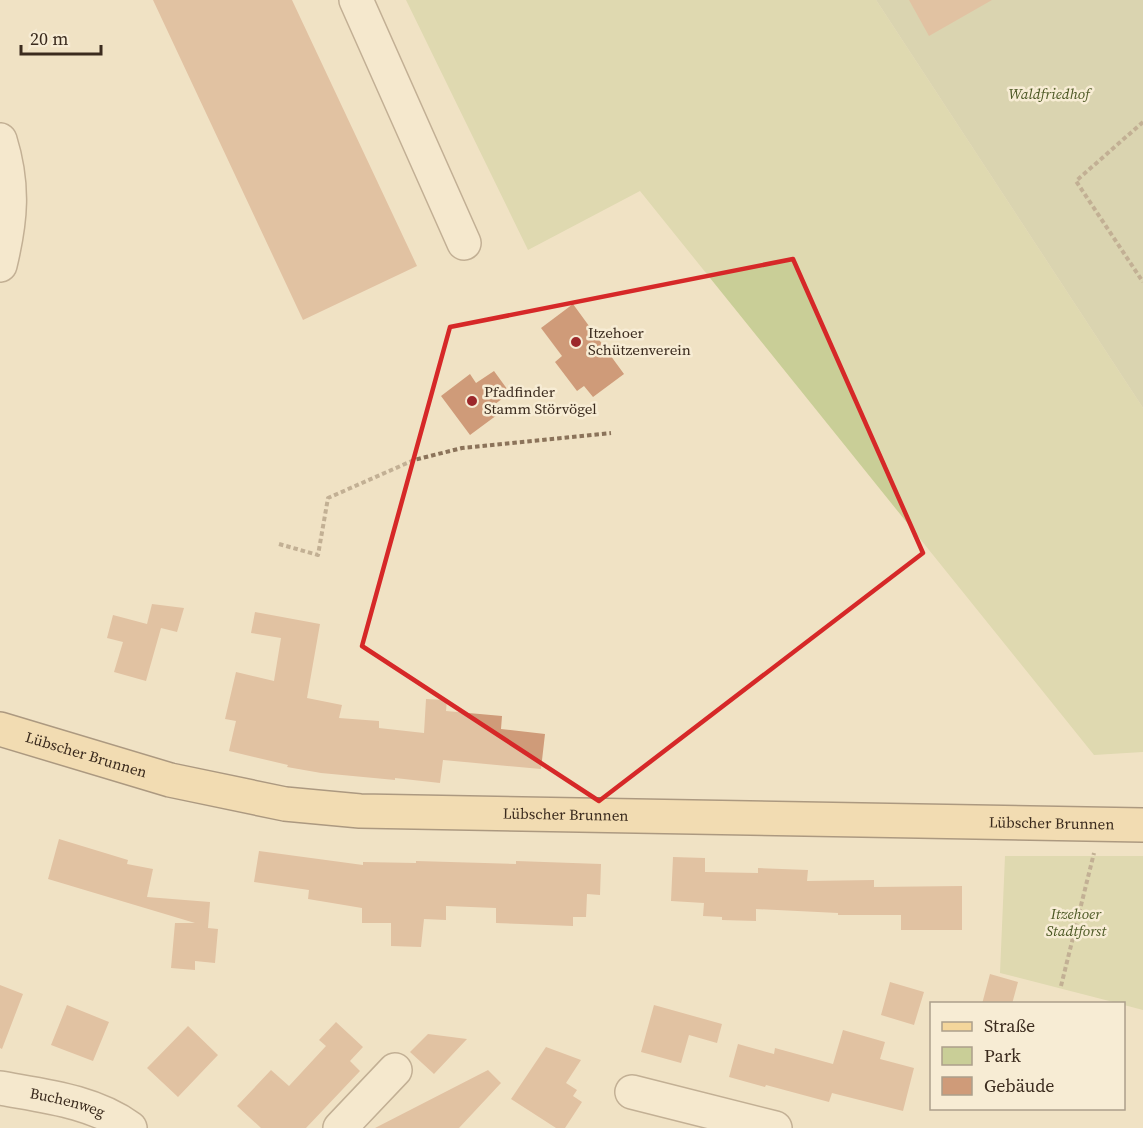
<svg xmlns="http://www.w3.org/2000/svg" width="1143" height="1128" viewBox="0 0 1143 1128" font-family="'Source Serif 4',serif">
<rect width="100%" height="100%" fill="#f0e2c4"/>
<path fill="#c9ce97" d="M406 0H876L1143 408V752L1094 755 640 191 528 250Z
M1005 856H1143V1010L1124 1005V1004L1117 1003 1000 973Z"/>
<path fill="#bfc397" d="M876 0H1143V408Z"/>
<path fill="#cf9b79" d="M153 0H292L417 266 303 320Z
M909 0H992L929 36Z
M573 304 624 374 593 397 584 386 577 391 555 362 562 356 541 328Z
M494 371 510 393 491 407 497 415 470 435 441 396 470 374 476 383Z
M152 604 184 608 177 632 161 628 146 681 114 672 123 642 107 638 113 615 147 624Z
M255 612 320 624 307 698 342 705 339 718 379 721V728L424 733 426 699 447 700 446 711 502 716 501 729 545 734 541 769 443 760 440 783 395 778V780L321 773 287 767 288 765 229 751 236 721 225 719 236 672 274 681 281 638 251 633Z
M59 839 128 860 127 864 153 869 147 897 210 902 208 928 218 929 215 963 195 961V970L171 968 175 923H195L48 879Z
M259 851 363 865V862L416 863V861L516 864V861L601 864 600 895 587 894 586 917H573V926L496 923V908L446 906V920L424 919 421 947 391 946V923H362V908L308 899 309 890 254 882Z
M673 857 705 858V872L758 873V868L808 870 807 881 874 880V887L962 886V930H901V915H838V913L756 909V921L722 920V917L703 916 704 903 671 901Z
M990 974 1018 982 1012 1004H982Z
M890 982 924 992 914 1025 881 1015Z
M0 985 23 994 2 1049 0 1048Z
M67 1005 109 1022 93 1061 51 1045Z
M654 1005 722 1024 717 1043 689 1035 681 1063 641 1052Z
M336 1022 363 1047 350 1061 360 1071 306 1128H261L237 1106 271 1070 289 1086 326 1046 319 1040Z
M188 1026 218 1055 178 1097 147 1068Z
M843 1030 885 1042 880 1059 914 1068 903 1111 832 1093 829 1102 766 1085 765 1087 729 1077 738 1044 774 1054 775 1048 833 1064Z
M428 1034 467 1039 434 1074 410 1052Z
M546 1047 581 1060 566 1083 577 1090 573 1096 582 1102 565 1128H556L511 1099Z
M488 1070 501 1083 459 1128H375Z"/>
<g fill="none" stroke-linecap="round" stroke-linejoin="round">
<g stroke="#8b735a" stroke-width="36">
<g id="minor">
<path d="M356 0 464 243"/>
<path d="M0 140C14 185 11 220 0 265"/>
<path id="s1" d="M0 1088C44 1096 93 1101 130 1128"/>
<path d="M632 1092 775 1128"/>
<path d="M340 1128 395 1070"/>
</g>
</g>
<g stroke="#59412e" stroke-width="36">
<g id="major">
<path id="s2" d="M0 729 170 780 285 804 360 811 1143 825"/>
</g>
</g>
<path stroke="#8b735a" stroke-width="4" stroke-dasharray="4.5 3" stroke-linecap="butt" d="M1143 122 1076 181 1143 282
M279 544 318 555 328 498 414 460 462 448 611 433
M1061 986 1094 853"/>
<use href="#minor" stroke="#faefd8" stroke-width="33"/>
<use href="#major" stroke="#f4d69b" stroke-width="33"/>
</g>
<path d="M0 0H1143V1128H0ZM793 259 923 553 599 801 362 646 450 327Z" fill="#f0e2c4" fill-opacity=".55" fill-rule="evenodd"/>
<path fill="none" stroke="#d62828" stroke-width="4.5" stroke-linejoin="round" d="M793 259 923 553 599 801 362 646 450 327Z"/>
<g fill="#9c282b" stroke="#f7ecd4" stroke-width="2">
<circle cx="576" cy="342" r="6"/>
<circle cx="472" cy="401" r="6"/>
</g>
<g text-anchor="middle" stroke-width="5" stroke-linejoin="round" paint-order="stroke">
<g font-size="15" font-style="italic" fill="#4c5824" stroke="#f7ecd4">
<text x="1049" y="99">Waldfriedhof</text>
<text x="1076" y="919">Itzehoer<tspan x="1076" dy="17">Stadtforst</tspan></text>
</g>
<g font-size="15" fill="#3b2b1e" stroke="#f7ecd4" text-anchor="start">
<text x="588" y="338">Itzehoer<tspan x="588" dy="17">Schützenverein</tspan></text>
<text x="484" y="397">Pfadfinder<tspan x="484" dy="17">Stamm Störvögel</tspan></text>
</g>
<g font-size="15" fill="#3b2b1e" stroke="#f7ecd4">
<text dy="5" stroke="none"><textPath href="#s2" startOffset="90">Lübscher Brunnen</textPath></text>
<text dy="5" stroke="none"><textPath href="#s2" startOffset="576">Lübscher Brunnen</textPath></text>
<text dy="5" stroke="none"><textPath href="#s2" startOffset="1062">Lübscher Brunnen</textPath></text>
<text dy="5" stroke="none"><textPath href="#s1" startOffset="69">Buchenweg</textPath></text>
</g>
</g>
<rect x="930" y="1002" width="195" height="108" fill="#f7ecd4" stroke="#ac9f8b" stroke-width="1.5"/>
<rect x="942" y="1022" width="30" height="9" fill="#f4d69b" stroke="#ac9f8b" stroke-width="1.5"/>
<text x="984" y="1032" font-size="18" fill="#3b2b1e">Straße</text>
<rect x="942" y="1047" width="30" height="18" fill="#c9ce97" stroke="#ac9f8b" stroke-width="1.5"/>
<text x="984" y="1062" font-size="18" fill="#3b2b1e">Park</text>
<rect x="942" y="1077" width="30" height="18" fill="#cf9b79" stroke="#ac9f8b" stroke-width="1.5"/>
<text x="984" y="1092" font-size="18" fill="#3b2b1e">Gebäude</text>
<path d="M21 45v9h80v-9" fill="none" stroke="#3b2b1e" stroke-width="3"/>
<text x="30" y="45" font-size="18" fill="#3b2b1e" stroke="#f7ecd4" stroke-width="4.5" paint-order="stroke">20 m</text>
</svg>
